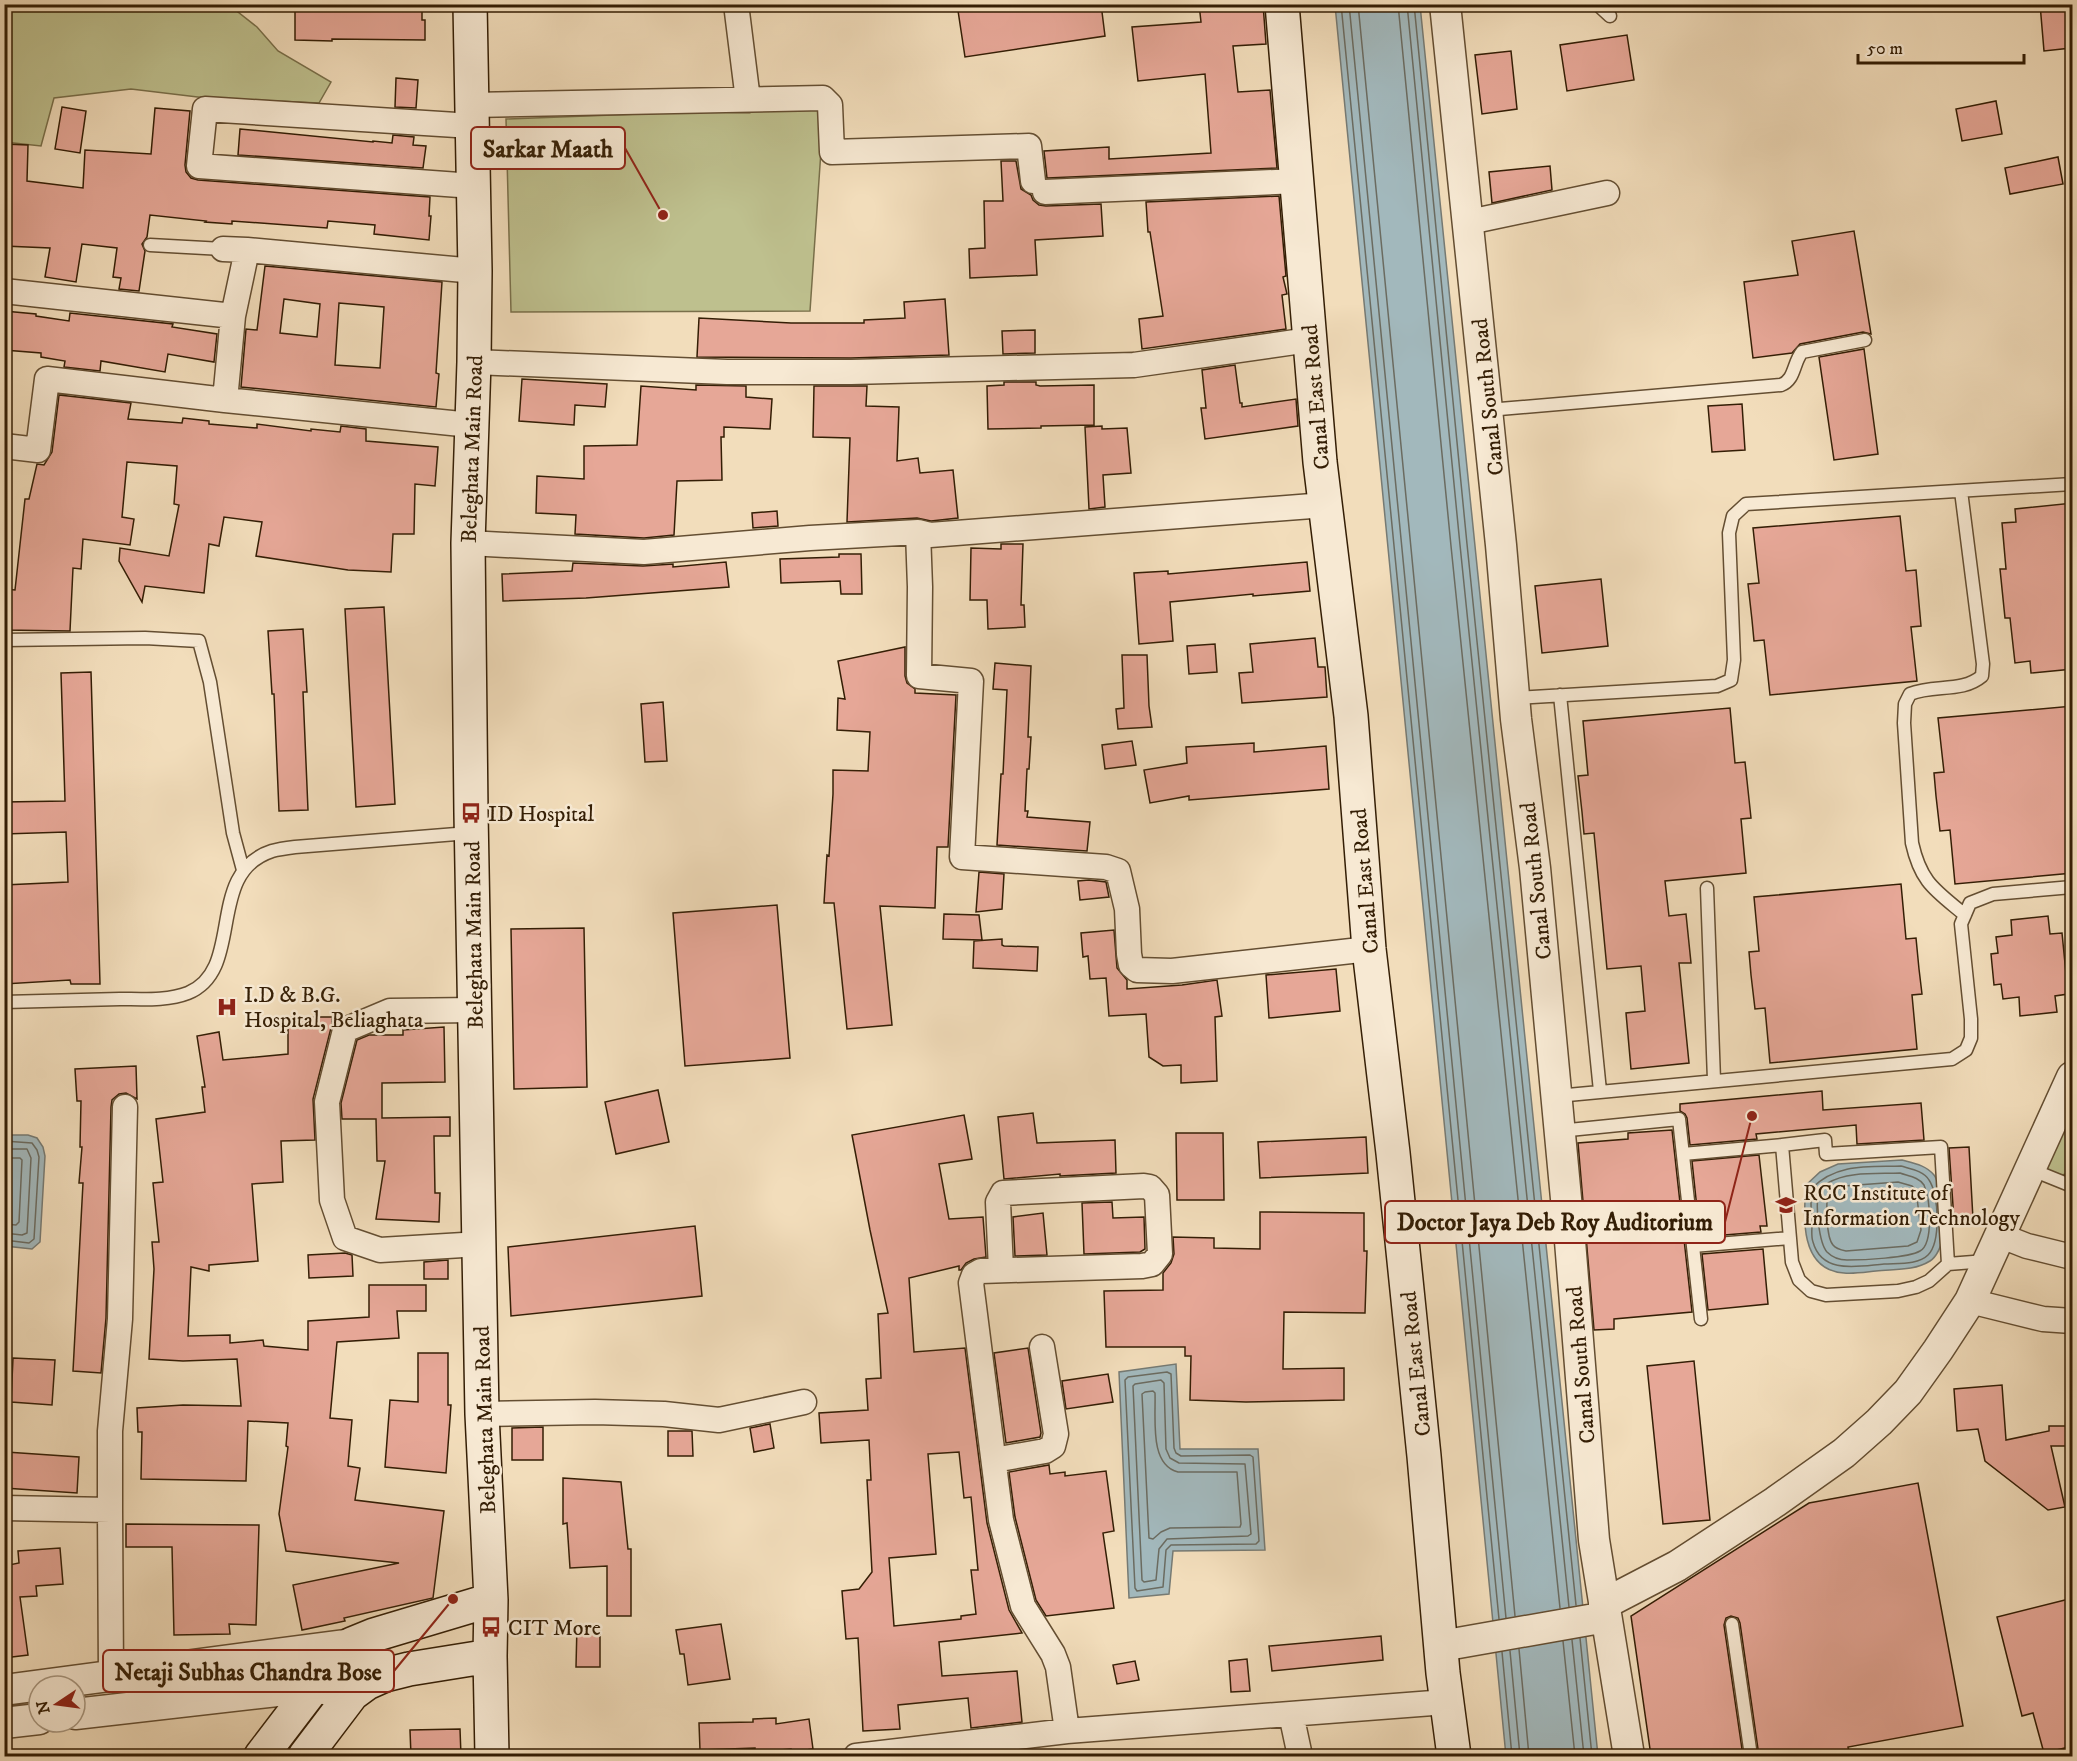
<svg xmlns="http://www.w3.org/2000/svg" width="2077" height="1761" viewBox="0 0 2077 1761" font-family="'IM FELL DW Pica',serif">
<rect width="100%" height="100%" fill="#f2ddbb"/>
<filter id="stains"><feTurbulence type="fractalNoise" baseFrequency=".00333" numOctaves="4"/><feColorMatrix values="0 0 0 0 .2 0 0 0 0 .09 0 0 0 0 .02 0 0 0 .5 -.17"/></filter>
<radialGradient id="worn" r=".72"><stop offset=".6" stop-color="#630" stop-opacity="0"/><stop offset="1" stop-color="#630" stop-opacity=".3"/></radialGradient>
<path fill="#bec08e" stroke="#796f4a" stroke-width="1.5" d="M4 5H229L257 27 278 51 331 82 319 103 206 98 131 89 54 98 41 146 5 142Z
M824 107 810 311 511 312 506 119Z
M2072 1091V1173L2061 1175 2049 1172 2047 1168Z"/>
<path fill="#a2b8bc" stroke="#767a73" stroke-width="1.5" d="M1335 5H1420L1598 1756H1506Z
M5 1135H28L37 1138 43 1147 45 1156 40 1242 32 1249 5 1246Z
M1902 1160C1913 1163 1926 1165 1934 1175 1941 1184 1945 1222 1944 1233 1942 1243 1938 1256 1930 1261 1914 1271 1894 1269 1876 1271 1866 1272 1854 1274 1844 1273 1800 1270 1803 1218 1806 1185L1820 1172 1838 1164Z
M1176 1364 1180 1449H1258L1265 1550 1173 1551 1169 1594 1129 1598 1119 1372Z"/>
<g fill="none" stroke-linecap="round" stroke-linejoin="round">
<path stroke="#6b6b60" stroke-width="1.5" d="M1341 4 1499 1619
M1349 4 1506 1618
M1358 4 1515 1616
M1398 4 1451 546 1560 1608
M1407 4 1460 545 1569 1607
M1414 4 1467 544 1576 1605
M4 1141 32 1143 37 1150 39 1157 34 1239 29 1243 4 1240
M4 1149H27L31 1158 27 1233 22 1235 4 1233
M4 1158H20L22 1160 19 1222 16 1225 4 1224
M1901 1166C1911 1169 1924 1171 1929 1180 1939 1194 1941 1242 1928 1255 1918 1265 1898 1263 1884 1264 1859 1266 1822 1275 1813 1242 1811 1237 1812 1230 1812 1224 1811 1212 1810 1200 1812 1188 1837 1163 1868 1167 1901 1166Z
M1900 1173C1908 1176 1919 1177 1924 1185 1930 1198 1934 1243 1920 1251 1908 1258 1863 1260 1847 1260 1840 1260 1832 1257 1827 1252 1819 1243 1815 1205 1819 1193 1820 1190 1824 1186 1828 1183 1847 1171 1878 1174 1900 1173Z
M1898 1182 1912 1186 1916 1190 1921 1230 1917 1242 1908 1246 1846 1251C1841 1250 1836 1249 1833 1245 1826 1237 1826 1204 1828 1195L1844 1186Z
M1167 1372 1171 1374 1174 1448 1176 1453 1181 1456 1250 1455 1253 1457 1259 1541 1256 1544 1171 1545 1166 1550 1163 1587 1137 1591 1135 1588 1125 1380 1128 1377Z
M1161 1380 1164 1383 1166 1449 1170 1458 1179 1463 1245 1464 1251 1534 1248 1536 1167 1539 1159 1549 1156 1580 1144 1582 1142 1580 1133 1386 1135 1384Z
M1153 1391 1155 1393C1156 1418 1149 1465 1178 1472H1237L1241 1524 1240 1527 1170 1528 1161 1532 1153 1539 1149 1538 1142 1394 1145 1392Z
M1580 1638 1592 1756
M1572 1640 1584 1756
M1563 1641 1575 1756
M1519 1649 1529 1756
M1510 1651 1520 1756
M1502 1652 1512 1756"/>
</g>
<path fill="#e6a797" stroke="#341e05" stroke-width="1.5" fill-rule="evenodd" d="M295 4H422V20H425V40L332 39V41L295 40Z
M957 4H1101L1105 36 965 57Z
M1199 4H1263L1266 44 1233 46 1238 92 1270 90 1277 168 1047 178 1044 151 1109 147V159L1211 153 1205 74 1138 81 1132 27 1201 22Z
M2040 4H2066L2071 48 2044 51Z
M1627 35 1634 80 1567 91 1560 45Z
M1511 51 1517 109 1482 114 1475 55Z
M396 78 418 80 416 108 395 107Z
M1996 101 2002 134 1962 141 1956 109Z
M62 107 86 111 80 153 55 149Z
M155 108 190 111 185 165 186 172 191 178 198 180 430 197 429 216H431L429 240 374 234 375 225 328 221 327 228 232 221V224L205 222 206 221 150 215 147 237 142 244 145 251 139 291 119 289 121 278 113 277 117 248 82 244 76 282 45 277 50 248 4 246V144L28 145 27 181 83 188 85 150 151 154Z
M240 129 373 142V141L392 143 393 135 414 137 413 145 426 146 423 168 238 155Z
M2058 157 2063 184 2010 194 2005 168Z
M1001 161H1016L1021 189 1031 195 1033 200 1039 205 1046 206 1101 204 1103 236 1035 240 1037 275 970 278 969 249 985 248 984 201H1003Z
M1550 166 1552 190 1492 203 1489 172Z
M1279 196 1286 276 1283 277 1287 294 1282 295 1286 329 1142 349 1139 319 1163 316 1150 232H1148L1146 202Z
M1854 231 1871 334 1863 332 1800 344 1792 353 1753 358 1744 282 1798 275 1792 241Z
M265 266 442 282 436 373 439 374 436 407 241 387 246 329 257 330ZM284 299 320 304 317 337 280 333ZM339 303 384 307 380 368 335 365Z
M945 299 949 355 851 358 697 357 699 318 791 323H864V320L905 318 904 302Z
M4 311 36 314V316L69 321 70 313 173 324 172 327 217 334 214 362 168 354 165 372 101 361 100 371 64 367 65 361 41 357V353L4 350Z
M1035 330V353L1003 354 1002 331Z
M1864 349 1878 454 1834 460 1819 357Z
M1235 365 1240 403H1242V407L1296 399 1298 426 1205 439 1201 408H1206L1202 370Z
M522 379 607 384 605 407 575 405 574 425 519 421Z
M1004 382H1036V385L1040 386 1094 385V425L1041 426V428L988 429 987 386 1004 385Z
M696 385 746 386V397L772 399 770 429 724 427V437H721L722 480 677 481 674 535 644 538 575 534 576 515 536 513 537 476 584 479V446L637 445 641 386 696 390Z
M814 386H867L866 406 899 407 897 461 918 458 920 473 953 470 958 518 931 521 917 518 847 522 850 438 813 437Z
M59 395 131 403 128 419 182 423 183 418 209 421V424L257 428V424L311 431V429L340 432 341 426 366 429V441L438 447 435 486 415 484 414 534H393L391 572 348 570 256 556 262 522 224 517 219 546 209 544 204 593 145 586 142 602 119 561 120 548 169 556 179 505 174 504 177 466 127 462 122 517 134 519 130 545 83 539 81 569 73 568 70 631 4 630V589L15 590 25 499H29L37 464 44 465 52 452Z
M1742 404 1745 450 1712 452 1708 406Z
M1102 426V429L1127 428 1131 473 1103 475 1105 507 1089 509 1085 427Z
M2073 503V669L2031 673 2030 661 2015 663 2010 618H2005L2000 569H2006L2002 523 2016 522 2015 509Z
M777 511 778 526 753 528 752 513Z
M1900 516 1906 571 1916 570 1921 626 1911 627 1917 681 1770 695 1764 640 1754 641 1752 620 1748 584 1759 583 1753 528Z
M1001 544H1023L1021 605H1024L1025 627 988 629 987 600H970L971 548 1001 549Z
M839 554H861L862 594H841L840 581 781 583 780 559 839 557Z
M726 562 729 587 586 598 503 601 502 574 572 571 573 563 643 566 673 564V567Z
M1307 562 1310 591 1253 596V594L1170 602 1173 641 1139 644 1134 573 1168 571V574Z
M1601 579 1608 646 1542 653 1535 586Z
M384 607 395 804 356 807 345 609Z
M303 629 307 692H303L308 810 279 811 274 694H272L268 631Z
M1315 638 1318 667H1325L1327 697 1242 703 1239 673 1253 672 1250 644Z
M1215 644 1217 672 1189 674 1187 646Z
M905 647V676L907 683 915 689V693L956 695 948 847H937L935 908 880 906 892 1025 847 1029 834 903H824L827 855 829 856 833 794V770L868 771 870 732 837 730 838 698 845 699 838 661Z
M1122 655H1147L1149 706 1152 727 1118 729 1116 709 1124 708Z
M995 663 1031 666 1028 737H1031L1029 769H1027L1025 811H1028L1027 817 1090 822 1087 851 997 845 1001 774H1003L1007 690 993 689Z
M91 672 100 984H71L70 980 4 984V885L68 882 66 832 4 834V802L65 801 61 673Z
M663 702 667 761 645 762 641 704Z
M2073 706V873L1955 884 1950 830 1940 831 1936 796 1934 773 1944 772 1938 718Z
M1730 708 1735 763 1745 762 1751 818 1741 819 1746 873 1665 881 1669 916 1686 914 1691 963H1679L1689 1063 1631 1069 1626 1013 1645 1011 1641 966 1607 969 1594 833 1584 834 1582 812 1578 776 1588 775 1583 721Z
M1132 741 1136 765 1105 769 1102 745Z
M1254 743V752L1326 746 1329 789 1189 800V796L1150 803 1144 770 1187 763 1186 747Z
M979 872 1004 874 1002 909 976 912Z
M1089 880 1106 882 1109 897 1080 900 1078 881Z
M1901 884 1906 939 1916 938 1919 969 1922 994 1912 995 1917 1049 1770 1063 1765 1008 1755 1009 1751 975 1749 952 1759 951 1754 897Z
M777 905 790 1058 685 1066 673 913Z
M944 914 979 915 982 940 943 939Z
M2048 916 2050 934 2062 933 2068 994 2055 996 2057 1012 2020 1016 2019 997 2003 999 2001 984 1994 985 1991 954 1998 953 1996 937 2012 935 2011 920Z
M584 928 587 1087 514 1089 511 929Z
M1114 930 1117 968 1127 980V989L1182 985 1217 980 1222 1016 1215 1017 1217 1081 1181 1083V1065L1163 1066 1149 1057 1146 1014 1109 1016 1106 978 1090 979 1088 956 1083 957 1081 933Z
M1002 939V945L1004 946 1038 947 1037 971 973 968 974 941Z
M1336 969 1340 1011 1269 1018 1266 975Z
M288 1017H332V1024L313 1099 315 1140 281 1141 283 1182 252 1184 258 1261 209 1265V1271L191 1267 188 1336 230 1335V1343L263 1340 264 1346 308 1350V1321L369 1317V1285H426V1311H397L399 1338 337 1342 330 1418 352 1420 348 1466 360 1468 355 1500 444 1511 433 1598 344 1618 345 1621 302 1630 293 1585 399 1563 286 1551 279 1514 288 1447 286 1446 288 1423 248 1421 246 1481 141 1479 142 1432H138L137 1408 183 1405 241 1406 237 1359 183 1361 149 1359 154 1269 152 1242H159L153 1183 163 1182 156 1119 205 1112 202 1087H205L197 1036 219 1032 223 1060 288 1054Z
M444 1027 445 1082 382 1083V1118L450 1117V1136H434L435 1193H440L439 1222 376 1219 385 1161H377L376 1119H342L341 1103 357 1040 369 1035H403V1030Z
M136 1066 137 1099 126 1093 119 1094 112 1100 111 1107 106 1318 101 1373 73 1371 83 1183H79L82 1147H80L81 1101H77L75 1069Z
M658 1090 669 1142 616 1154 605 1102Z
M1822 1091 1823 1110 1921 1103 1924 1140 1857 1144 1856 1125 1756 1134 1757 1139 1690 1145 1687 1118 1685 1114 1680 1111V1104Z
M1033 1113 1037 1143 1115 1140 1116 1173 1060 1176V1174L1004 1179 998 1117Z
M964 1115 972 1159 939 1164 949 1219 983 1217 986 1257 974 1259 966 1263 961 1270H959V1266L909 1278 914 1352 965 1348 987 1523 1009 1610 1022 1633 939 1642 942 1676 1017 1671 1022 1722 971 1728 968 1698 898 1705 900 1729 863 1731 858 1638 846 1639 842 1591 859 1589 872 1572 867 1480H871L869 1440 821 1443 819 1413 868 1410 866 1379 881 1378 878 1314 888 1313 870 1230 852 1135ZM959 1452 964 1498 971 1497 978 1570H971L976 1614 961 1616V1619L894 1626 889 1558 936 1554 928 1454Z
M1672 1130 1692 1312 1614 1319V1329L1594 1330 1578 1143 1628 1139V1133Z
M1176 1133H1223L1224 1200H1177Z
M1366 1137 1368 1173 1260 1178 1258 1142Z
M1969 1147 1973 1219 1954 1220 1949 1148Z
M1759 1155 1767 1226H1760L1761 1232 1700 1237 1692 1161Z
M1112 1202 1113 1218 1144 1217 1145 1249 1140 1252 1084 1254 1082 1203Z
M1260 1212 1364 1213V1251H1367L1365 1313 1284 1312 1283 1369 1344 1368V1400L1246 1402 1190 1400 1191 1356H1185V1347H1106L1104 1291 1163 1290V1273L1171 1263 1174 1254 1173 1237 1214 1238V1248L1260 1249Z
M1043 1213 1047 1255 1015 1256 1013 1217Z
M695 1226 702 1296 511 1316 508 1247Z
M1763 1249 1768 1304 1708 1310 1702 1254Z
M345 1253 352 1255 353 1276 309 1278 308 1255Z
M448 1260V1279H424V1262Z
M1028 1348 1041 1433 1040 1437 1006 1443 994 1353Z
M418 1353H448V1405H451L446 1473 385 1467 390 1400 418 1402Z
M13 1358 55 1360 52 1405 11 1402Z
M1694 1361 1710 1520 1663 1524 1647 1366Z
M1108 1374 1113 1402 1066 1409 1062 1381Z
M2002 1385 2006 1440 2049 1431V1426H2073V1446H2051L2065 1507 2048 1510 1985 1461 1978 1429 1957 1431 1954 1389Z
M770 1424 774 1448 754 1452 750 1428Z
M543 1427V1460H512V1428Z
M668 1431H692L693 1456H668Z
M6 1452 79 1457 77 1493 4 1488Z
M1049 1465 1050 1474 1065 1472V1476L1106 1471 1114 1531 1103 1533 1114 1608 1046 1616 1036 1600 1015 1517 1009 1472Z
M563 1478 621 1482 628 1549H631V1616H607V1566L570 1568 567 1523 563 1524Z
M1918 1483 1963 1726 1848 1747 1849 1752 1821 1756H1759L1740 1623 1738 1618 1731 1616 1726 1618 1724 1625 1743 1756H1651L1631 1616 1809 1503Z
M126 1524 259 1525 256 1625 229 1624 230 1634 174 1635 172 1547H126Z
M60 1548 63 1584 36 1586 37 1596 20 1597 28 1655 4 1658V1566L19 1563 18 1551Z
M2073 1598V1746L2044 1753 2033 1713 2022 1716 1997 1617Z
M721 1624 730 1679 688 1685 684 1654H680L676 1630Z
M577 1625 600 1626V1667H576Z
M1381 1636 1383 1660 1272 1671 1269 1646Z
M1247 1659 1250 1691 1231 1692 1229 1661Z
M1135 1661 1139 1680 1117 1684 1113 1665Z
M776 1718V1724L809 1719 813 1749 791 1752V1749L755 1752V1748L700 1750 699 1723 753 1722V1719Z
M460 1729 461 1756H411L410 1730Z"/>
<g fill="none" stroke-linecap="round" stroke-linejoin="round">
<g stroke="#644e32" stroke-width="15">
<path id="service" d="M1597 4 1610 16
M150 245 223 249
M1488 410 1781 385C1795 380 1793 363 1802 352L1865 340
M1961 491 1983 664 1982 676C1962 693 1934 684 1910 694L1905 704 1904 723 1912 843C1921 883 1935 890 1965 915
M4 640 145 638 199 641 210 682 233 833 243 870
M1560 695 1600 1091
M1515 698 1717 686 1731 680 1734 660 1729 533 1733 516 1746 504 2072 484
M1707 888 1714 1080
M4 1002C43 1001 81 1000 120 999 141 999 168 1001 188 993 246 969 204 873 272 851 279 849 287 848 295 847L469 833
M1557 1096 1952 1059 1966 1050 1971 1038V1019L1961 924 1970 903 1993 894 2072 887
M1559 1131 1679 1119 1701 1319
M1683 1154 1782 1145
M2030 1169 2072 1186
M1693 1246 1790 1238
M1948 1264 1941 1147 1826 1154 1825 1140 1782 1145 1792 1262 1799 1280 1811 1291 1826 1295 1898 1291 1916 1287 1929 1281 1948 1264 1986 1261
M1732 1624 1751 1756"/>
</g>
<g stroke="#644e32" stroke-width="27">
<path id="minor" d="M736 4 748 100
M472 105 823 98 830 105 832 152 1029 146 1033 181
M472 126 205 109 199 166 473 186
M1045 192 1298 181
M1469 222 1607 193
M223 249 247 250
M4 291 233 316 247 250 475 271
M233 316 225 400 471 425
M474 362 727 372H851L1134 365 1309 340
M4 446 38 450 47 379 225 400
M918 532 920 587 919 676 971 681 962 857 1106 867 1118 871 1127 909 1129 954 1131 965 1137 970 1172 971 1369 949
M468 543 644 552 810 538 918 532 930 535 1325 505
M475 1010 390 1011 345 1030 327 1102 332 1200 345 1238 380 1250 480 1244
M1999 1235 2027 1246 2072 1257
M1001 1270 998 1202 1003 1193 1144 1186 1150 1187 1157 1195 1160 1254 1152 1264 1142 1266 981 1271 974 1275 971 1283 1001 1520 1023 1606 1053 1654 1058 1667 1067 1731
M1970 1301 2043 1319 2072 1321
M482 1414 595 1412 664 1414 719 1420 804 1402
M994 1460 1045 1451 1053 1446 1056 1434 1042 1347
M4 1508 110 1510 111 1675
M110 1510V1431L120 1319 125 1107
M1291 1714 1300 1756
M856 1756 1067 1731 1446 1702"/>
</g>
<g stroke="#644e32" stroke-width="33">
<path id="tertiary" d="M1445 4 1501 545 1516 719 1535 868 1570 1241 1594 1540 1629 1756
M1604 1604 1677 1566 1775 1502 1844 1453 1879 1422 1908 1392 1938 1350 1970 1301 2072 1077
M1441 1646 1606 1617
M4 1690 352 1644 367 1683
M75 1714 313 1687 352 1694
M4 1723 39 1719"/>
</g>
<g stroke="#341e05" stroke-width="36">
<path id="secondary" d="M470 4 475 271 474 362 468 543 471 813 482 1414 491 1600 490 1656 492 1756
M1282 4 1320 462 1351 716 1369 949 1393 1153 1424 1456 1443 1673 1454 1756
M261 1756 335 1659 352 1644 374 1635 491 1600
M305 1756 352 1694 367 1683 385 1675 409 1669 490 1656"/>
</g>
<use href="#service" stroke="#f7e9d3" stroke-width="12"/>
<use href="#minor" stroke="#f7e9d3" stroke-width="24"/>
<use href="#tertiary" stroke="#f7e9d3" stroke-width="30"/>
<use href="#secondary" stroke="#f7e9d3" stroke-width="33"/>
</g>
<defs>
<g id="bus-bare" transform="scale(1.62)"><path d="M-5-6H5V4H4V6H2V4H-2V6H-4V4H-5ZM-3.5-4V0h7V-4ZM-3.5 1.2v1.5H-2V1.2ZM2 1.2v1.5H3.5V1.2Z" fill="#8f2418" stroke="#f7e9d3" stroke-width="2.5" paint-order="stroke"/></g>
<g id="hospital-bare" transform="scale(1.62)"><path d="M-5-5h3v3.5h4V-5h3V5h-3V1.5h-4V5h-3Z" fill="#8f2418" stroke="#f7e9d3" stroke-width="2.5" paint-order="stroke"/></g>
<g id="university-bare" transform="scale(1.62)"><path d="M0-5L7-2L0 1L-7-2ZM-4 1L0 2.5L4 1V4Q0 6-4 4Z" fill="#8f2418" stroke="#f7e9d3" stroke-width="2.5" paint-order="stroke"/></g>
</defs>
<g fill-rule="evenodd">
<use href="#bus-bare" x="471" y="813"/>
<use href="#hospital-bare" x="227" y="1007"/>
<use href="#university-bare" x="1786" y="1205"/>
<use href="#bus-bare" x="491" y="1627"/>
</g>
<g text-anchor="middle" stroke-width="5" stroke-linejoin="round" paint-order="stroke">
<g font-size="22" fill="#341e05" stroke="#f7e9d3">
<text transform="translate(1315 397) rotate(-95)" y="8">Canal East Road</text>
<text transform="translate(1487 397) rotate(-96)" y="8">Canal South Road</text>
<text transform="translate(471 449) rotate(-88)" y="8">Beleghata Main Road</text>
<text transform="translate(1364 881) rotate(-95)" y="8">Canal East Road</text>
<text transform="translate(1535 881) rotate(-96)" y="8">Canal South Road</text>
<text transform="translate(473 935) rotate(-91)" y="8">Beleghata Main Road</text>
<text transform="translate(1415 1364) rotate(-96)" y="8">Canal East Road</text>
<text transform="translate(1580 1365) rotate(-95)" y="8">Canal South Road</text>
<text transform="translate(484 1420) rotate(-92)" y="8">Beleghata Main Road</text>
</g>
<g font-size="22" fill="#341e05" stroke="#f7e9d3" text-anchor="start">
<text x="488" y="821">ID Hospital</text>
<text x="244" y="1002">I.D &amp; B.G.<tspan x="244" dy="25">Hospital, Beliaghata</tspan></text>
<text x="1803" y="1200">RCC Institute of<tspan x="1803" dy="25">Information Technology</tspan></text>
<text x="508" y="1635">CIT More</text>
</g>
</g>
<path fill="none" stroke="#8f2418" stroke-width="2" d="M663 215L625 148M1752 1116L1725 1222M453 1599L394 1671"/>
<g fill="#8f2418" stroke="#f7e9d3" stroke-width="2">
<circle cx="663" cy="215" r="6"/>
<circle cx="1752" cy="1116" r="6"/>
<circle cx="453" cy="1599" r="6"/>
</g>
<g fill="#f7e9d3" stroke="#8f2418" stroke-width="2">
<rect x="471" y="127" width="154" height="42" rx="6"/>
<rect x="1385" y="1201" width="340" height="42" rx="6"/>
<rect x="103" y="1650" width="291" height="42" rx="6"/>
</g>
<g font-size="24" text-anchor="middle" font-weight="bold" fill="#341e05">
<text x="548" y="157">Sarkar Maath</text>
<text x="1555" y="1230">Doctor Jaya Deb Roy Auditorium</text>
<text x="248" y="1680">Netaji Subhas Chandra Bose</text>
</g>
<rect width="2077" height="1761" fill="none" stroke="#f2ddbb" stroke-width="24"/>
<rect x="6" y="6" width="2065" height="1749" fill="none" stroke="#341e05" stroke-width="3"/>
<rect x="12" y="12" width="2053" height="1737" fill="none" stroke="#341e05" stroke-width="1.5"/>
<g transform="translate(57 1704) rotate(257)"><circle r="28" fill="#f7e9d3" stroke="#a99881" stroke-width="1.5"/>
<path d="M0-4.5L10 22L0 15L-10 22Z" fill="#8f2418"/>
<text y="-9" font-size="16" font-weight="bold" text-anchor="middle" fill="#341e05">N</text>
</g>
<path d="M1858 54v9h166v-9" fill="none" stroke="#341e05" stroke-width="3"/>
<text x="1867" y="54" font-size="18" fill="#341e05" stroke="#f7e9d3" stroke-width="4.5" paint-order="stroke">50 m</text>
<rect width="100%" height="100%" filter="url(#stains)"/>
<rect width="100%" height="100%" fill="url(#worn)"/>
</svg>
